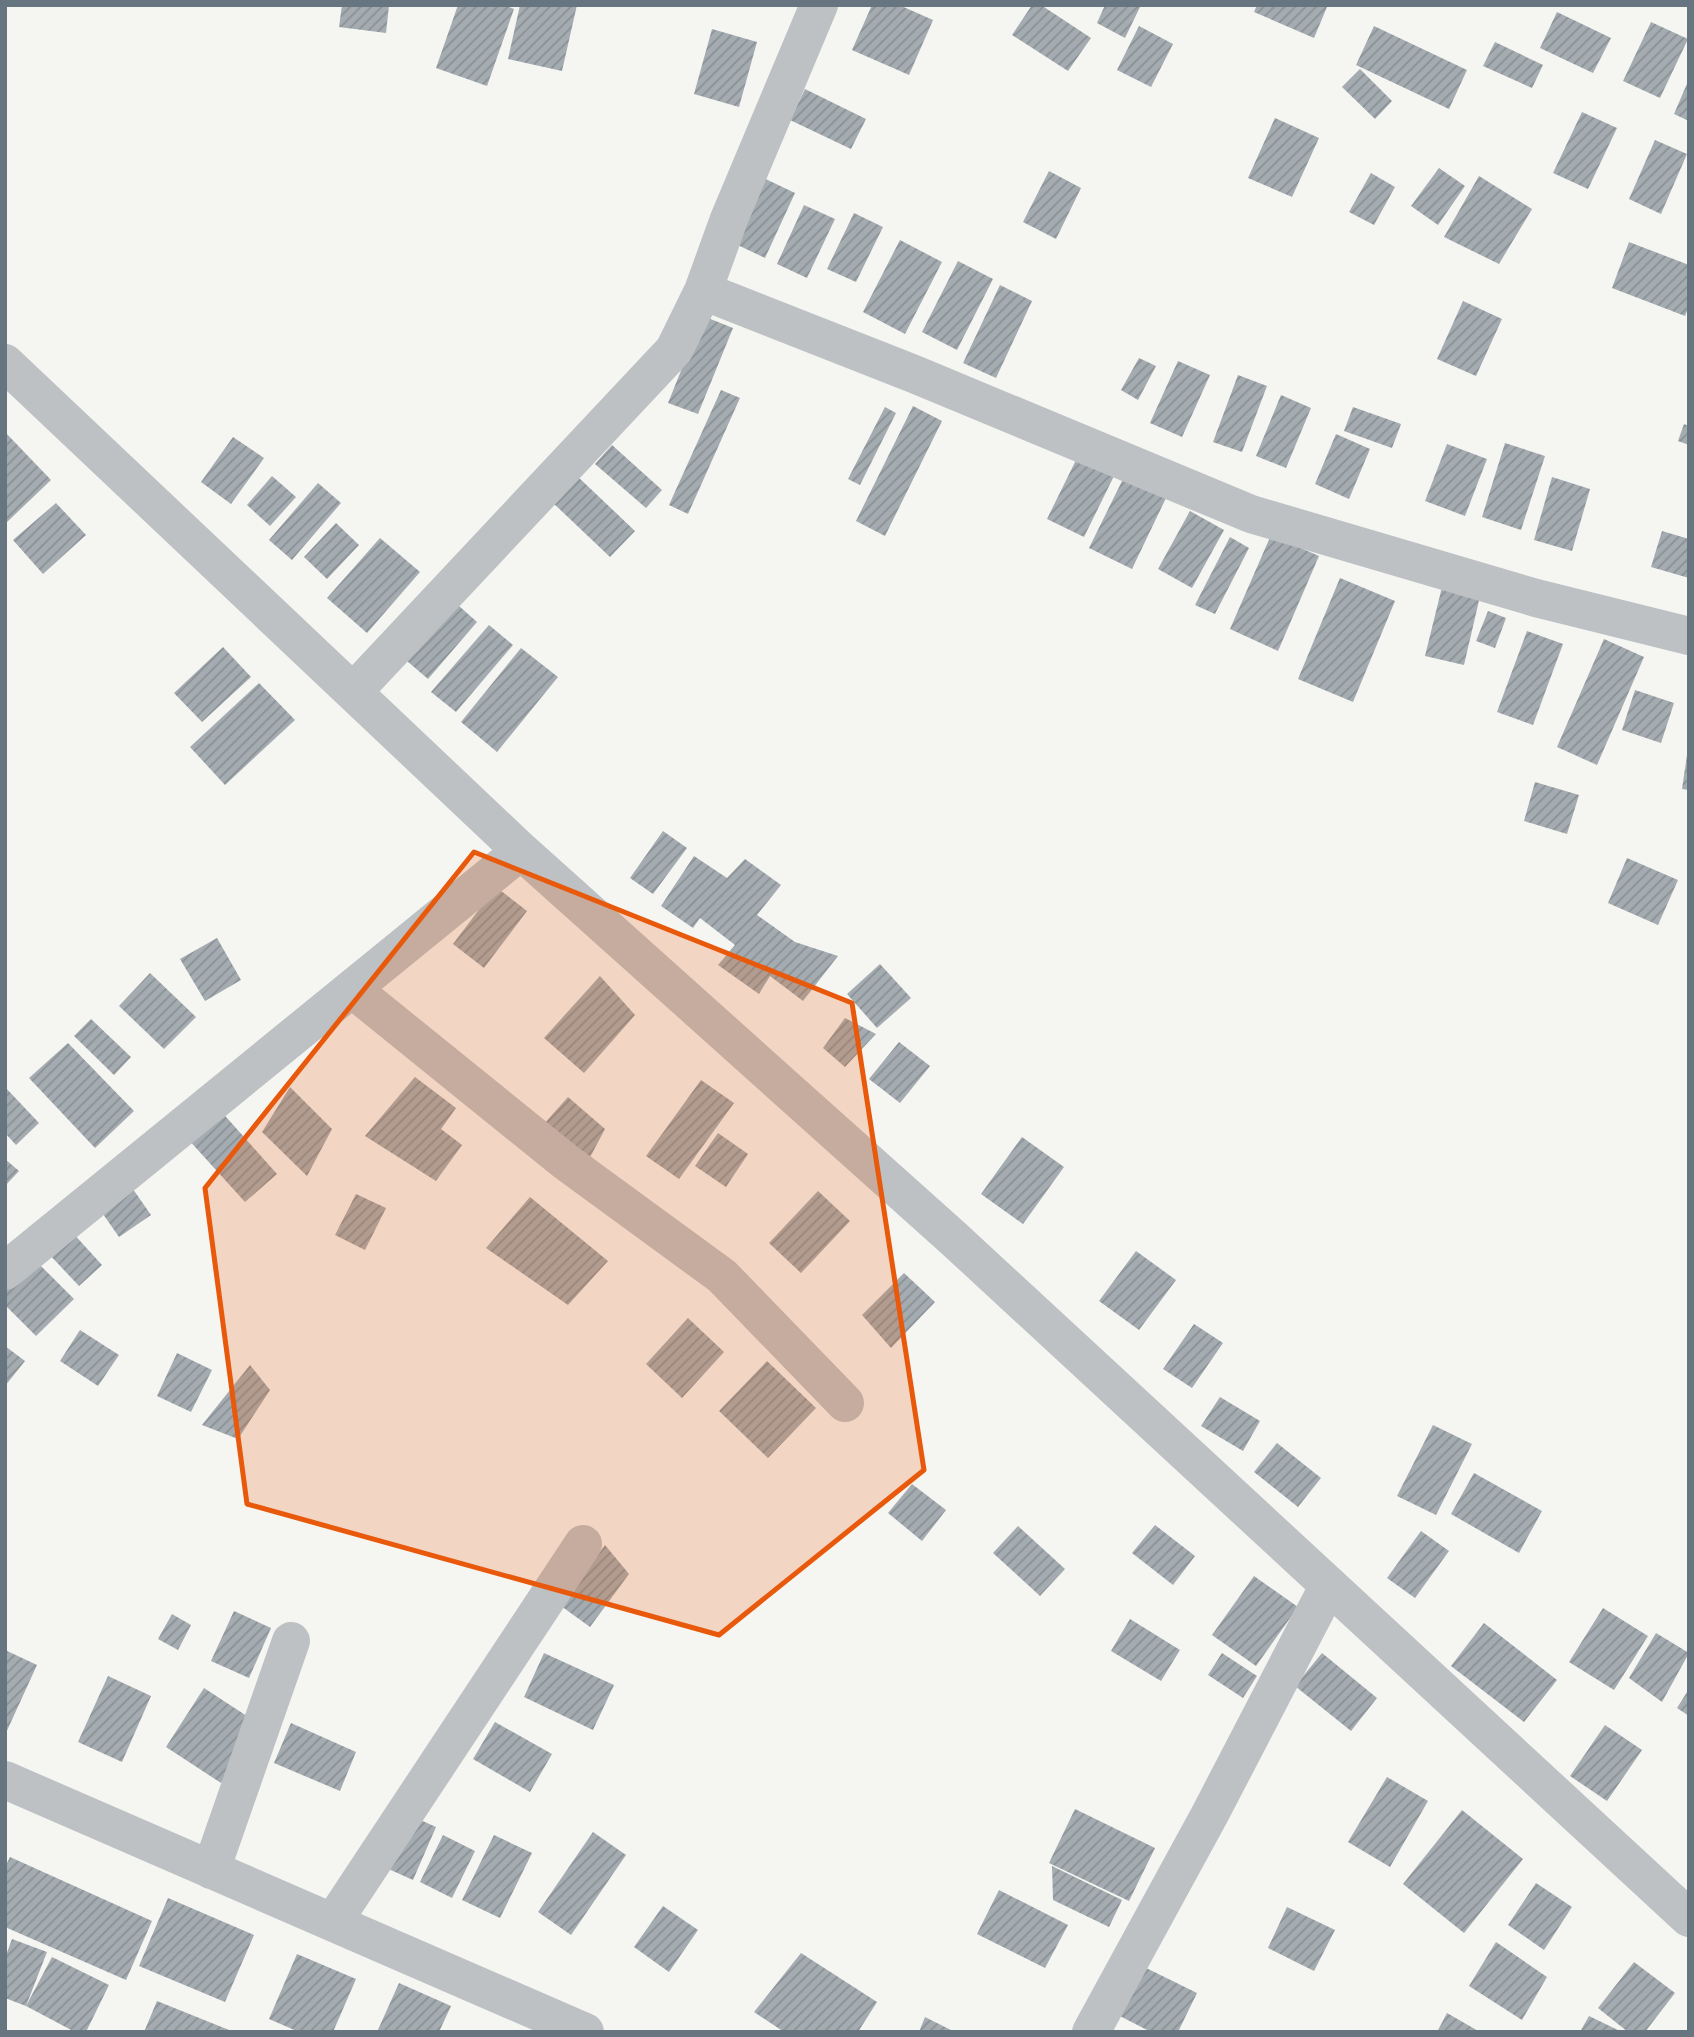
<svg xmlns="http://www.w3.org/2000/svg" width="1694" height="2037" viewBox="0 0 1694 2037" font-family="Jost,sans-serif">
<defs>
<pattern id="building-hatch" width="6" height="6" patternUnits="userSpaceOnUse" patternTransform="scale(1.75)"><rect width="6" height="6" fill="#a5acb1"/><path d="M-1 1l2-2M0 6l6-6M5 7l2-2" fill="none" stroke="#8a9195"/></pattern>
</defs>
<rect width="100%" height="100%" fill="#f5f5f2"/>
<path fill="url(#building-hatch)" d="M342 5H389L386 33 339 27Z
M458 5H504L514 9 487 86 436 68Z
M520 5H577L562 71 508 59Z
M872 5H899L933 20 909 75 852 50Z
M1032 5H1041L1091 38 1068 71 1012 35Z
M1105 5H1141L1125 38 1097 23Z
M1257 5H1324L1327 7 1314 38 1254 12Z
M1557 12 1611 38 1593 73 1540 48Z
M1651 22 1688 39 1660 98 1623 81Z
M1139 26 1173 44 1151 87 1117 70Z
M1374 26 1467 70 1449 109 1356 65Z
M712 29 757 42 739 107 694 94Z
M1495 42 1543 65 1532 88 1483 66Z
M1360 69 1392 101 1375 119 1342 87Z
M1689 79V121L1674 114Z
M805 89 866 119 851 149 790 120Z
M1582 112 1617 128 1588 189 1553 173Z
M1275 118 1319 138 1292 197 1248 178Z
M1655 140 1687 154 1661 214 1629 199Z
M1439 168 1465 186 1438 225 1411 206Z
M1049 171 1081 188 1056 239 1023 222Z
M1371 173 1395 187 1374 225 1349 212Z
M755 174 795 193 765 258 725 239Z
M1479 176 1532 209 1499 264 1444 237Z
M804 205 835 219 807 278 777 264Z
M854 213 883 227 856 282 827 269Z
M900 240 942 262 905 334 863 312Z
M1629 242 1689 265V306L1685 316 1612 288Z
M958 261 993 279 957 350 922 332Z
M1000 285 1032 301 996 378 963 363Z
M1463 301 1502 319 1476 376 1437 359Z
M703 316 733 328 698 414 668 403Z
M1139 358 1156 366 1138 400 1121 390Z
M1178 361 1210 375 1182 437 1150 423Z
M1238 375 1267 386 1242 452 1213 442Z
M721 390 740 398 688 514 669 505Z
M1281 395 1311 408 1286 468 1256 456Z
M913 406 942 421 885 536 856 521Z
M885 407 896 413 860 485 848 479Z
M1353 407 1401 424 1392 448 1344 431Z
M1684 424 1689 426V445L1678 441Z
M5 432 51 480 5 524Z
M1336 434 1370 449 1349 499 1315 484Z
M233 437 264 458 231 504 201 482Z
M1505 443 1545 456 1521 530 1482 517Z
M1447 444 1487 459 1465 516 1425 501Z
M612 445 662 490 646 508 595 464Z
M1077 458 1114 476 1084 537 1047 519Z
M576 475 635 531 610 557 551 501Z
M272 476 296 497 270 526 247 505Z
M1124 477 1166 498 1132 569 1089 548Z
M1552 477 1590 489 1572 551 1534 540Z
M318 483 341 503 292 560 269 540Z
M56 503 86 535 43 574 13 540Z
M1190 511 1224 530 1192 588 1158 569Z
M336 523 359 545 327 579 304 557Z
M1662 531 1689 539V578L1651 567Z
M1271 535 1319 556 1278 651 1230 629Z
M1230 537 1249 548 1215 614 1195 605Z
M380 538 420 572 367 633 327 598Z
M1340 578 1395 601 1353 702 1298 679Z
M1443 583 1481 592 1464 665 1425 656Z
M450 598 477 622 428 679 400 655Z
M1488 611 1506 618 1495 648 1476 641Z
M489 625 513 645 456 712 431 692Z
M1527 631 1563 644 1533 725 1497 712Z
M1604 639 1644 657 1597 765 1557 747Z
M223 647 251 677 202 722 174 693Z
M521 648 558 677 497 752 461 722Z
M259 683 295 720 225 785 190 747Z
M1635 690 1674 703 1661 743 1622 730Z
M1687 755H1689V790L1682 789Z
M1535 782 1579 795 1567 834 1524 821Z
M663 831 687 848 653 894 630 878Z
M694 856 727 878 745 859 781 885 757 915 795 942 838 956 803 1001 770 976 759 994 718 965 735 945 700 918 693 928 661 906Z
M1627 858 1678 880 1658 925 1608 903Z
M496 887 527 911 484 968 453 944Z
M217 938 241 980 205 1001 180 959Z
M880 964 911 998 877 1028 847 994Z
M150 973 196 1017 164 1049 119 1006Z
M600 976 635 1015 584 1073 544 1038Z
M845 1018 876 1034 845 1067 823 1048Z
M91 1019 131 1057 114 1075 74 1036Z
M899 1042 930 1066 900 1103 869 1079Z
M68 1043 134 1111 95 1148 29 1078Z
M415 1077 456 1108 441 1129 462 1145 436 1181 365 1136Z
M701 1080 734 1103 679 1179 646 1156Z
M5 1087 39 1123 16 1145 5 1133Z
M290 1087 332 1129 307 1176 262 1132Z
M568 1097 605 1129 587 1163 543 1125Z
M219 1109 277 1174 245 1202 187 1138Z
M718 1133 748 1154 726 1187 695 1166Z
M1022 1137 1064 1167 1023 1224 981 1194Z
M5 1159 19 1171 5 1186Z
M128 1182 151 1215 119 1237 96 1204Z
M818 1191 850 1221 801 1273 769 1243Z
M356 1194 386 1208 365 1250 335 1235Z
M530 1197 608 1261 568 1305 486 1248Z
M71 1231 102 1265 79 1286 47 1252Z
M1136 1251 1176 1280 1139 1330 1099 1301Z
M34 1259 74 1299 36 1336 5 1305V1287Z
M904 1273 935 1302 891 1348 862 1315Z
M688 1318 724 1352 682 1398 646 1364Z
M1194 1324 1223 1343 1192 1388 1163 1369Z
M80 1330 119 1355 98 1386 60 1361Z
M5 1346 25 1361 5 1386Z
M177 1353 212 1370 191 1412 157 1396Z
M767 1361 816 1408 768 1458 719 1411Z
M250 1365 270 1390 238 1439 202 1425Z
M1220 1397 1260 1421 1243 1451 1201 1426Z
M1433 1425 1472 1444 1436 1515 1397 1496Z
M1277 1443 1321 1478 1298 1507 1254 1472Z
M1474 1473 1542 1511 1519 1553 1451 1514Z
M912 1484 946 1510 922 1541 888 1513Z
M1155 1525 1195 1556 1173 1585 1132 1553Z
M1018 1526 1065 1569 1040 1596 993 1553Z
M1421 1531 1449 1551 1415 1598 1387 1578Z
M605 1545 629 1574 590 1627 561 1606Z
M1254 1576 1298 1607 1256 1666 1212 1635Z
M1603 1608 1648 1636 1614 1690 1569 1662Z
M234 1611 271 1628 249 1678 211 1661Z
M172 1614 191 1625 178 1650 158 1639Z
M1130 1619 1180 1650 1161 1681 1111 1651Z
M1484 1623 1557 1680 1524 1722 1451 1666Z
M1656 1633 1689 1653 1662 1702 1629 1678Z
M5 1650 37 1665 5 1735Z
M544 1653 614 1685 593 1730 524 1697Z
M1222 1653 1257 1676 1243 1698 1208 1675Z
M1322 1653 1377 1698 1351 1731 1295 1686Z
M108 1676 151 1696 122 1762 78 1742Z
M204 1688 259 1724 221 1783 166 1747Z
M1689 1689V1716L1677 1708Z
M495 1722 552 1754 530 1792 473 1759Z
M291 1723 356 1752 340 1791 274 1763Z
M1605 1725 1642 1750 1607 1801 1570 1776Z
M1387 1777 1428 1801 1390 1867 1348 1842Z
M1075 1809 1155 1848 1129 1901 1049 1863Z
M1462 1810 1523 1859 1464 1933 1403 1884Z
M407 1814 436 1827 413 1880 384 1867Z
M593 1832 626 1855 571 1935 538 1912Z
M443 1835 475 1851 452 1898 420 1882Z
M494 1835 532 1853 500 1918 462 1900Z
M10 1857 152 1921 126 1980 5 1927V1867Z
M1052 1866 1122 1900 1109 1927 1053 1900Z
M1536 1883 1572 1907 1544 1950 1508 1925Z
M999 1890 1068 1925 1045 1968 977 1934Z
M168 1898 254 1935 225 2002 139 1966Z
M663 1906 698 1930 669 1972 634 1947Z
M1287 1907 1335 1930 1314 1971 1268 1948Z
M12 1939 47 1952 26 2006 5 1998V1958Z
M1496 1942 1547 1977 1522 2020 1469 1986Z
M801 1953 877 2002 858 2032H784L754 2012Z
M297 1954 356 1979 333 2032H299L269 2019Z
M52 1957 109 1985 86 2032H75L26 2006Z
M1634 1962 1675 1993 1645 2032H1628L1598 2008Z
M1138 1964 1197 1993 1178 2032H1151L1114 2013Z
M399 1983 451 2006 439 2032H377Z
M157 2001 234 2032H144Z
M1447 2013 1480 2032H1437Z
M1589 2016 1622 2032H1580Z
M925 2017 955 2032H919Z"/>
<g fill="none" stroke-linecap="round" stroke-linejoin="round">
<path stroke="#bdc1c4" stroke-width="38" d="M703 291 914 374 1251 514 1536 598 1689 636
M5 363 521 851 953 1238 1689 1918
M353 692 674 350 703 291 729 219 819 5
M352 989 566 1162 722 1276 845 1403
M5 1271 521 851
M5 1780 585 2032
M211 1870 291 1641
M333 1922 583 1544
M1091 2032 1210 1814 1329 1585"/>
</g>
<path fill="#e8590c" fill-opacity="0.2" stroke="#e8590c" stroke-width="5" stroke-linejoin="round" d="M474 852 852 1003 924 1470 719 1635 247 1504 205 1188Z"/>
<rect width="1694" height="2037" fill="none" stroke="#677580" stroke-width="14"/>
</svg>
